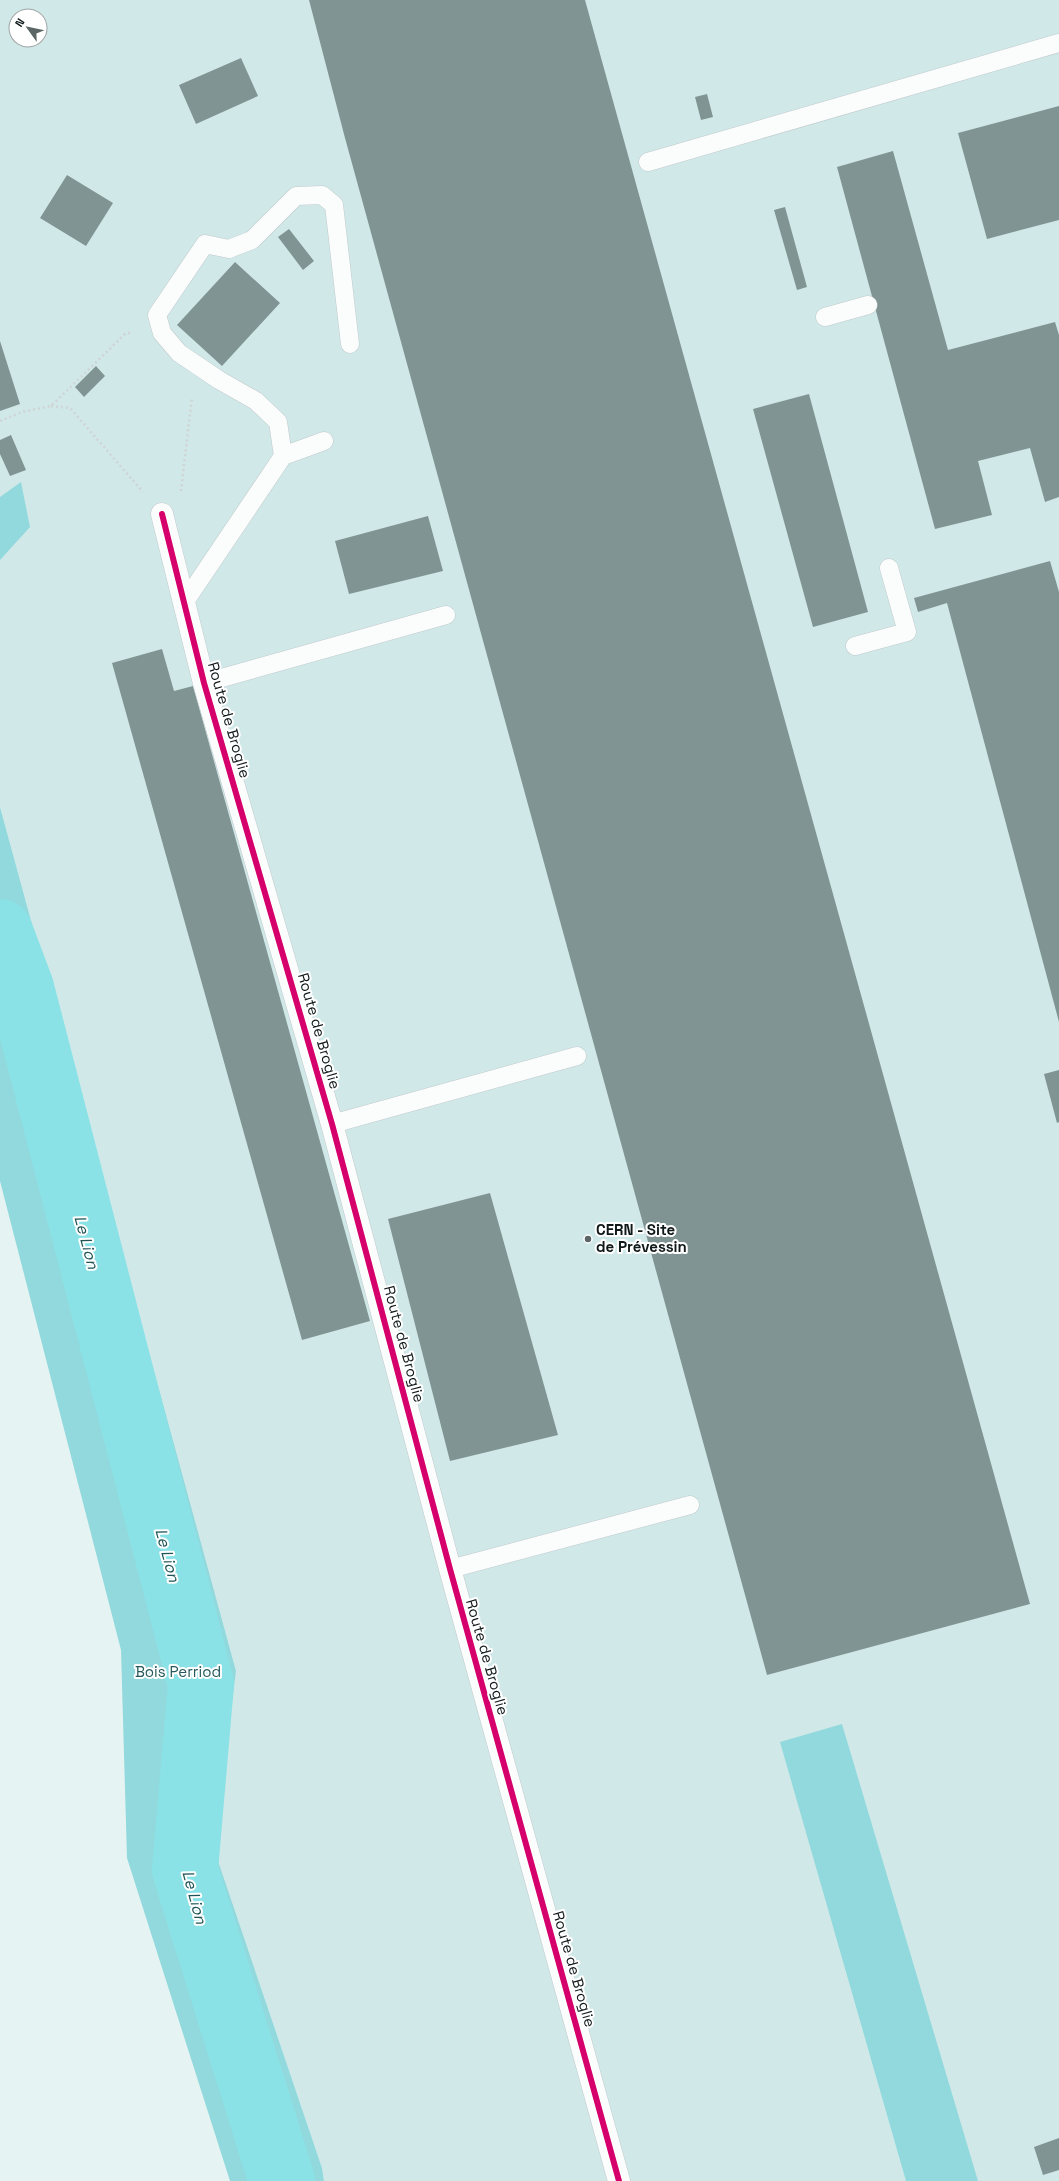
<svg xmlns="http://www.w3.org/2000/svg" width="1059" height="2181" viewBox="0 0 1059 2181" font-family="'Space Grotesk',sans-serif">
<rect width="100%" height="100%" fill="#e6f3f3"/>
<path fill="#d1e8e9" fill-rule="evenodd" d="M0 0H1059V2181H324L322 2168 214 1849 236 1671 0 807ZM16 16H40V40H16Z"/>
<path fill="#91d9dc" d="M21 482 30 527 0 560V497Z
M0 807 236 1671 214 1849 322 2168 324 2181H230L127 1858 121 1650 0 1181Z
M842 1724 978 2181H906L780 1742Z"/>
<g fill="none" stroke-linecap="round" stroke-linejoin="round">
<path stroke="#8be2e6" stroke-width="66" d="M0 932 21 988 201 1684 185 1870 282 2181"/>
</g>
<path fill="#819494" d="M309 0H585L1030 1604 767 1675 345 138Z
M241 58 258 96 196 124 179 85Z
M707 94 713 117 701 120 695 97Z
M1059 106V220L987 239 958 133Z
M893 151 948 350 1055 322 1059 335V497L1045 502 1030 448 978 461 992 515 935 529 837 167Z
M67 175 113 203 86 246 40 218Z
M785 207 807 287 797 290 774 210Z
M289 229 314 261 303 270 278 237Z
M235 262 280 303 222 366 177 325Z
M0 341 20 404 0 411Z
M96 366 105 376 84 397 75 387Z
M809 394 868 612 813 627 753 409Z
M11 435 26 470 10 476 0 454V440Z
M428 516 443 571 349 594 335 541Z
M1050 561 1059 592V1022L947 603 918 612 914 598Z
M162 649 174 691 193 686 370 1321 302 1340 112 663Z
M1059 1070V1122L1057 1123 1044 1074Z
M490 1193 558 1435 450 1461 388 1219Z
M1059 2138V2170L1043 2175 1034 2147Z"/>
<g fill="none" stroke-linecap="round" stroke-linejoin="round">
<g stroke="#c0cacb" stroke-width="19">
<path id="service" d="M648 162 1059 43
M825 317 868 305
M283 456 324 441
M184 603 283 456 278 422 256 401 219 380 179 353 162 333 157 315 205 244 229 249 252 240 296 196 322 195 334 205 350 344
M855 646 907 632 889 568
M204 683 446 615
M332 1124 577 1056
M450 1569 690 1505"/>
</g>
<g stroke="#c0cacb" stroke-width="23">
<path id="minor" d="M162 514 204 683 332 1124 450 1569 619 2181"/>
</g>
<path stroke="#cfd4d4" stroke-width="2.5" stroke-dasharray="2 3" stroke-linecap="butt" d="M51 406 70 408 143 492
M0 421 22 412 51 406 126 333H132
M181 491 192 397"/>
<use href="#service" stroke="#fbfdfd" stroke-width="18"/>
<use href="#minor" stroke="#fbfdfd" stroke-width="22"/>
<g stroke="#fff" stroke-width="8">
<path id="cycleway" d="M162 514 204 683 332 1124 450 1569 619 2181"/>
</g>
<use href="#cycleway" stroke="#d6006c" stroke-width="6"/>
</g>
<circle fill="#5b6565" stroke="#fff" stroke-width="1.5" cx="588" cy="1239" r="4"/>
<g text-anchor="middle" stroke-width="4" stroke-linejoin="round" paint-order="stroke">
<g font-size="15" fill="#101919" stroke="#fff">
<text transform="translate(229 720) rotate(74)" y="5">Route de Broglie</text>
<text transform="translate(319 1031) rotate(74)" y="5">Route de Broglie</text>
<text transform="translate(404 1344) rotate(75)" y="5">Route de Broglie</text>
<text transform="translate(487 1657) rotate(74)" y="5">Route de Broglie</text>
<text transform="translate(574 1969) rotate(74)" y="5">Route de Broglie</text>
</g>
<g font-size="15" font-weight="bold" fill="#101919" stroke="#fff" text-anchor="start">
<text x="596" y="1235">CERN - Site<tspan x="596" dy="17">de Prévessin</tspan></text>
</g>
<g font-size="15" fill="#26595c" stroke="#fff">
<text x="178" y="1677">Bois Perriod</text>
</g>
<g font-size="16" font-style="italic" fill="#205457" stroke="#fff">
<text transform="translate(87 1242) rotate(75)" y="6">Le Lion</text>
<text transform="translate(168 1555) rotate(75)" y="6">Le Lion</text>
<text transform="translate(195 1897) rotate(75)" y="6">Le Lion</text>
</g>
</g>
<g transform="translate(28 28) rotate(303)"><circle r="19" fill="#ffffff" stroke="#9fa3a3"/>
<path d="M0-3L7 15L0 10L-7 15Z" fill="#5b6565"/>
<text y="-6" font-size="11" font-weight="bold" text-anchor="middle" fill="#101919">N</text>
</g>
</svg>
